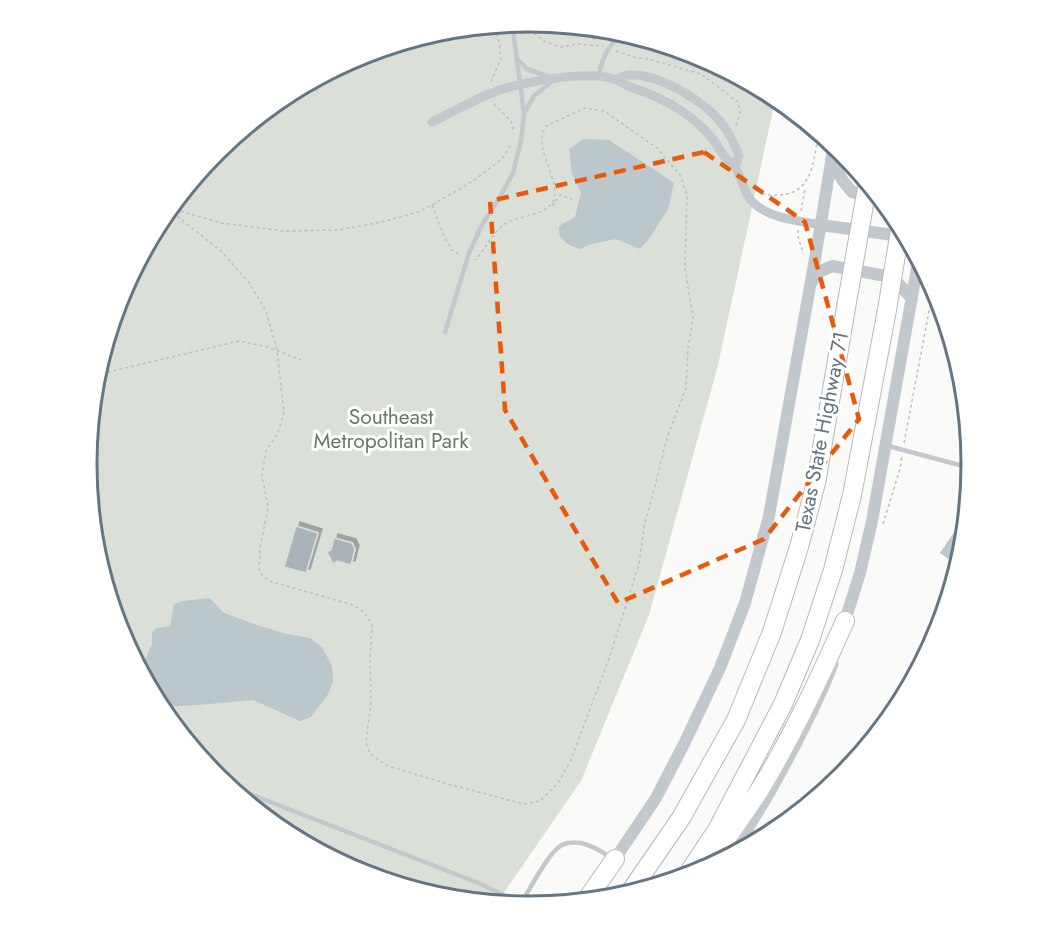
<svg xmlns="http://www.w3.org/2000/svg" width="1059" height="928" viewBox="0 0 1059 928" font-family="Jost,sans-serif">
<defs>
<filter id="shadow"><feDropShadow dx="4" dy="-4" stdDeviation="0" flood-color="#0004"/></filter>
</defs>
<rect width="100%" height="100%" fill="#fafaf8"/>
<path fill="#dadfd7" d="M530 21 616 30 699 55 776 96 718 365 649 615 581 781 496 904 443 898 360 873 283 832 216 777 161 710 120 633 95 550 87 464 95 377 120 294 161 218 216 151 284 95 360 55 443 29Z"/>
<path fill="#bbc7cb" d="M584 139 609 140 674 183 668 209 649 239 640 249 616 239 592 244 579 249C568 244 557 240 559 226L575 217 581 193 572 174 569 149Z
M968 512 964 551 959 566 940 553Z
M210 598 224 613 254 624 287 634 310 638 322 647 332 666 333 682 327 696 311 717 300 721 253 700 199 705 159 707 140 671 152 644V632L157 628 170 626 174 604 182 601Z"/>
<path fill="#aab3b9" stroke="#dcdcda" stroke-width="1.5" filter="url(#shadow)" d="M577 26 598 28 602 31 594 41Z
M296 526 318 533 306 573 284 567Z
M334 538 352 543 355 549 351 565 337 561 333 564 327 552 331 550Z"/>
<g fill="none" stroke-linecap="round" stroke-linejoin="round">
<g stroke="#b4b9bd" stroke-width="20">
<path id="motorway" d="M706 867C724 842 742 817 759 791 792 737 819 679 845 621
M685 878 717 830 749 769 783 704 810 640 833 570 852 495 887 310
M628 895 681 818 736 720 772 632 799 547 816 483 847 302
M585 902 615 859"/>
</g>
<path stroke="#bbbfc2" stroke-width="1.5" stroke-dasharray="3 3" stroke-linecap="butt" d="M496 28 505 32
M522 33H534L544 41 560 47 577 44 603 46
M616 51 634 57 648 59 701 74 738 102 740 112 736 126
M323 75 338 73 375 59
M316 78 317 92
M491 82 501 58 499 42 494 25
M494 104 511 121 514 133
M762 194C812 202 812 169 819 131
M432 205 443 234 452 250 460 255
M552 205H553L560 195 572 199
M169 208 222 223 284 231 339 230 386 221 418 212 432 205 473 181 502 159 512 143
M168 209 221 251 250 284 266 311 277 350 284 412 278 433 266 451 262 475 268 508 260 548 259 572 269 581 353 605 364 612 372 625 370 662 371 704 366 741 370 754 388 766 448 784 524 804 540 801 558 783 570 762 610 656 639 564 645 522 655 486 667 438 686 388 688 348 693 319 685 267 687 195 680 175 657 148 604 111 585 108 546 126C543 132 541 138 542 144 543 160 562 190 552 203 541 217 519 215 505 224 492 233 486 249 475 260
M801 211 805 188
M798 230C797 239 802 246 803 254
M96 375 239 341 268 347 301 360
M904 443 934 285
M883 524 900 469 902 456"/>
<path stroke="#c3c8cc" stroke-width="4.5" d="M518 60 527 69 550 77
M598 77C603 55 608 48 622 31
M524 113 534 96 551 82
M445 332 469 253 482 225 500 197 513 173 521 141 524 113 512 23
M888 446 967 467H972
M224 784 481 884 521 904
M519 906C529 892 548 852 562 845 568 842 575 842 581 843 591 845 601 851 610 857"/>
<path stroke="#c3c8cc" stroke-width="9" d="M616 80C620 78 625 75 629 75 659 73 706 102 723 125 730 134 734 144 739 155L735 167
M432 122C451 113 470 102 489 94 519 82 585 70 615 79 622 82 628 87 636 89 665 99 691 113 711 137 716 143 720 150 724 156 727 160 731 162 734 166 743 177 743 195 756 205 773 219 800 221 821 225
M730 857C760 816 785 769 808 723 817 704 827 684 834 664"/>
<path stroke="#c3c8cc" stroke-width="12" d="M831 160 843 181 852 192 881 197
M821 225 908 237
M812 282 817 273 832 266 891 277 900 285 912 299
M845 621 860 573 872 521 919 257
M615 859 656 798 685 742 720 668 745 603 769 516 816 253 834 144"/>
<use href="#motorway" stroke="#fff" stroke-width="18"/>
<g stroke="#b4b9bd" stroke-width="20" stroke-linecap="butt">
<path id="motorway-bridge" d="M847 302 868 182
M887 310 901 224"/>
</g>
<use href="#motorway-bridge" stroke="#fff" stroke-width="18"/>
</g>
<path fill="none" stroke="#e8590c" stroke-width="4.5" stroke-dasharray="12 8" stroke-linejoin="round" d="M704 152 805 222 859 419 764 539 618 603 505 410 490 201Z"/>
<g text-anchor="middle" stroke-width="6" stroke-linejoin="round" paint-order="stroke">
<g font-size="21" fill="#687a64" stroke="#fff">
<text x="391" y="424">Southeast<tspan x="391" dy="24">Metropolitan Park</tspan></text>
</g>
<g font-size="21" fill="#657683" stroke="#fff">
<text transform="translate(822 432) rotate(-79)" y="7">Texas State Highway 71</text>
</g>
</g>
<path d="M0 0H1059V928H0ZM97 464a432 432 0 1 1 864 0a432 432 0 1 1-864 0Z" fill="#fff" fill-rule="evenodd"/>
<path fill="none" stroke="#657683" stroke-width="3" d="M97 464a432 432 0 1 1 864 0a432 432 0 1 1-864 0Z"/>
</svg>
